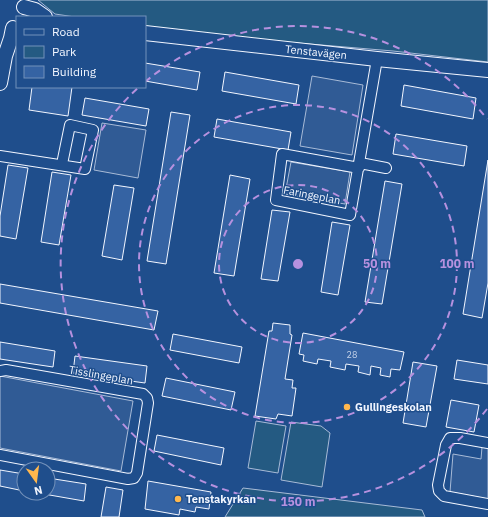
<svg xmlns="http://www.w3.org/2000/svg" width="488" height="517" viewBox="0 0 488 517" font-family="'IBM Plex Sans',sans-serif">
<rect width="100%" height="100%" fill="#1f4e8c"/>
<path fill="#245a82" stroke="#a8bbd7" d="M38 0H488V62L393 51 214 36 145 26V17H75L55 14Z
M256 421 286 426 278 473 248 468Z
M291 422 321 426 330 433 322 487 281 480Z
M243 488 422 510 425 517H225Z"/>
<path fill="#305b95" stroke="#a8bbd7" d="M312 76 363 85 352 155 300 146Z
M102 123 146 130 138 178 94 170Z
M291 162 350 172 345 204 285 194Z
M0 376 133 401 121 471 0 448Z
M482 447 488 448V499L450 492 453 454 481 459Z"/>
<path fill="#3563a3" stroke="#f2f6ff" d="M145 63 200 72 197 90 145 81Z
M225 72 299 85 296 104 222 91Z
M404 85 476 98 473 119 401 106Z
M32 87H72L68 116 29 110Z
M85 98 149 109 146 126 82 115Z
M171 112 190 115 166 264 147 261Z
M217 119 291 132 288 150 214 137Z
M396 134 467 146 464 166 393 154Z
M488 160V283L482 318 463 314Z
M8 165 28 168 16 239 0 236V216Z
M52 172 71 175 59 245 41 242Z
M230 175 250 179 234 276 214 273Z
M385 181 402 184 382 304 365 302Z
M114 185 134 188 122 260 102 256Z
M272 210 290 212 278 281 261 279Z
M332 222 350 225 338 295 321 292Z
M0 284 158 311 154 330 0 303Z
M273 323 290 325V334L292 335 285 379 293 380 292 388H296L292 416 278 414 276 419 255 416 269 331H272Z
M303 333 404 352 400 370 391 369 390 377 380 375 381 368 371 366 370 375 358 372 359 366 346 364 345 370 330 367 331 361 318 359 317 364 303 361 304 355 299 354Z
M173 334 242 347 239 363 170 350Z
M0 342 55 351 53 367 0 359Z
M75 356 147 366 145 383 73 373Z
M457 360 488 365V384L454 379Z
M413 362 437 366 426 427 403 423Z
M166 378 235 392 231 410 162 396Z
M451 400 479 405 474 432 446 427Z
M157 435 224 448 221 465 154 451Z
M0 470 24 474V491L0 486Z
M48 478 86 484 84 501 38 493H48Z
M148 481 211 492 209 509 196 507 195 512 180 509 179 515 145 509Z
M106 487 123 490 119 517H101Z"/>
<g fill="none" stroke-linecap="round" stroke-linejoin="round">
<g stroke="#f2f6ff" stroke-width="12">
<path id="street" d="M0 156 85 169 93 130 70 125 62 164
M360 163 386 168
M359 168 282 154 276 200 350 215 377 59
M0 371 6 370 143 394 147 398 148 403 137 473 134 478 128 479 0 455
M488 443 460 438H450L446 445 438 485 439 491 444 496 488 504"/>
</g>
<g stroke="#f2f6ff" stroke-width="16">
<path id="secondary" d="M24 7 35 10 45 17
M145 33 377 59 488 70
M0 83 5 56 11 38 13 28"/>
</g>
<use href="#street" stroke="#1f4e8c" stroke-width="10"/>
<use href="#secondary" stroke="#1f4e8c" stroke-width="14"/>
</g>
<g fill="none" stroke="#b691df" stroke-width="2" stroke-dasharray="7 5">
<circle cx="298" cy="264" r="79"/>
<circle cx="298" cy="264" r="159"/>
<path d="M487 409A238 238 0 1 1 139 87M145 82A238 238 0 0 1 487 119"/>
</g>
<g fill="#ffb74d" stroke="#1f4e8c" stroke-width="1.5">
<circle cx="347" cy="407" r="4"/>
<circle cx="178" cy="499" r="4"/>
</g>
<g text-anchor="middle" stroke-width="3" stroke-linejoin="round" paint-order="stroke">
<g font-size="9" fill="#c3d1e8">
<text x="352" y="358">28</text>
</g>
<g font-size="11" fill="#f2f6ff" stroke="#1f4e8c">
<text transform="translate(316 52) rotate(6)" y="4">Tenstavägen</text>
<text transform="translate(312 195) rotate(11)" y="4">Faringeplan</text>
<text transform="translate(101 375) rotate(10)" y="4">Tisslingeplan</text>
</g>
<g font-size="11" font-weight="bold" fill="#f2f6ff" stroke="#1f4e8c" text-anchor="start">
<text x="355" y="411">Gullingeskolan</text>
<text x="186" y="503">Tenstakyrkan</text>
</g>
</g>
<circle cx="298" cy="264" r="6" fill="#b691df" stroke="#1f4e8c" stroke-width="2"/>
<g font-size="12" text-anchor="middle" font-weight="bold" fill="#b691df" stroke="#1f4e8c" stroke-width="3" stroke-linejoin="round" paint-order="stroke">
<text x="377" y="268">50 m</text>
<text x="457" y="268">100 m</text>
<text x="298" y="506">150 m</text>
</g>
<rect x="16" y="16" width="130" height="72" fill="#1f4e8c" stroke="#7391ba"/>
<rect x="24" y="29" width="20" height="6" fill="#1f4e8c" stroke="#7391ba"/>
<text x="52" y="36" font-size="12" fill="#f2f6ff">Road</text>
<rect x="24" y="46" width="20" height="12" fill="#245a82" stroke="#7391ba"/>
<text x="52" y="56" font-size="12" fill="#f2f6ff">Park</text>
<rect x="24" y="66" width="20" height="12" fill="#3563a3" stroke="#7391ba"/>
<text x="52" y="76" font-size="12" fill="#f2f6ff">Building</text>
<g transform="translate(36 481) rotate(166)"><circle r="19" fill="#1f4e8c" stroke="#7391ba"/>
<path d="M0-3L7 15L0 10L-7 15Z" fill="#ffb74d"/>
<text y="-6" font-size="11" font-weight="bold" text-anchor="middle" fill="#f2f6ff">N</text>
</g>
</svg>
